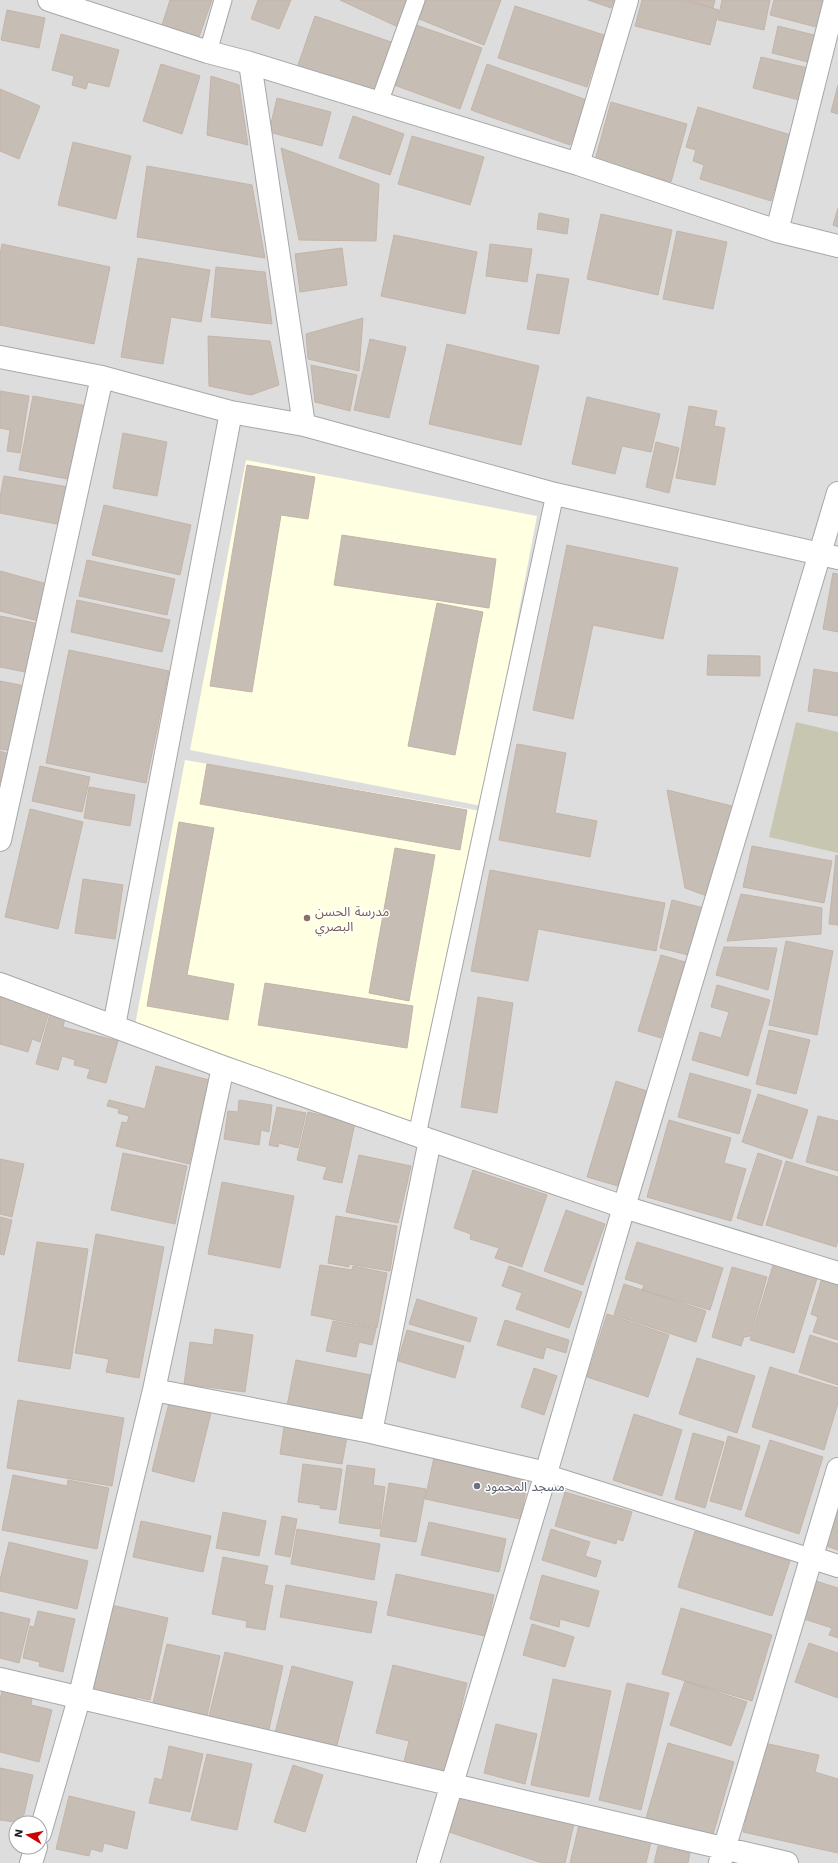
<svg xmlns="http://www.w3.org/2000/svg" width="838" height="1863" viewBox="0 0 838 1863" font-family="'Work Sans','Noto Sans Arabic',sans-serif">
<rect width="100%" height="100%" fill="#f1ede6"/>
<path fill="#dedddd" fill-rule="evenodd" d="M0 0H838V1863H0ZM16 1823H40V1847H16Z"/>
<path fill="#ffffe1" d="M246 460 537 516 482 806 190 750Z
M185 760 481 811 414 1126 135 1025Z"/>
<path fill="#c7c7b1" d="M796 722 838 732V853L769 837Z"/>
<path fill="#c6bdb5" stroke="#c4b4a7" d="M170 0H212L199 37 162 25Z
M258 0H291L279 29 251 19Z
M340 0H410L398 27Z
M426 0H501L484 45 419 19Z
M588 0H614L611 8Z
M642 0H682L719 10 710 45 635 26Z
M686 0H715L713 8Z
M722 0H770L764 30 718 20Z
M774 0H825L820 28 770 15Z
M515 6 604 35 587 87 498 58Z
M7 10 45 18 39 48 1 40Z
M315 16 397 44 379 96 297 68Z
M416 25 482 48 460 109 394 85Z
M778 26 818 36 812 63 772 53Z
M61 34 119 50 109 87 88 82 86 89 72 85 74 76 52 70Z
M761 57 808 68 799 100 753 88Z
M161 64 200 76 182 134 143 121Z
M487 64 587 100 570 145 471 110Z
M211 76 239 85 248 145 207 135Z
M838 85V114L831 112Z
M0 89 40 106 19 159 0 151Z
M277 98 331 112 322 146 269 132Z
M611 102 687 124 671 182 595 160Z
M698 107 791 135 771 201 700 179 704 165 693 161 696 150 686 147Z
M353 116 404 134 390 175 339 158Z
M412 136 484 157 470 205 398 184Z
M73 142 131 156 116 219 58 205Z
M281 148 379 184 376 241 299 240Z
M147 166 252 185 265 258 137 237Z
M838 208V227L833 225Z
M539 213 569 219 567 234 537 229Z
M601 214 672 230 658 295 587 279Z
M677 231 727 242 713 309 663 299Z
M394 235 477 252 465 314 381 296Z
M2 244 110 267 94 344 0 325V254Z
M490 244 532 249 527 282 486 276Z
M342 248 347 285 300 292 295 254Z
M138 258 210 270 201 322 171 317 163 364 121 357Z
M216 267 265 272 272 324 211 317Z
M537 274 569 279 559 334 527 329Z
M363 318 359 371 308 359 306 334Z
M208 336 270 341 279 385 251 395 209 386Z
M370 339 406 347 389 418 354 410Z
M447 344 539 366 521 445 429 424Z
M311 365 357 375 350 411 315 402Z
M0 391 29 396 20 453 7 451 10 430 0 428Z
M33 396 87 406 73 480 19 470Z
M587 397 660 414 651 452 622 446 615 474 572 464Z
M689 406 717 411 714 426 725 428 715 485 676 478Z
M123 433 167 442 157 496 113 488Z
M656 442 679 448 669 493 646 487Z
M247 465 315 477 308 519 281 515 252 692 210 686Z
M4 476 74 488 67 526 0 513V497Z
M104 505 191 525 180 575 92 555Z
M342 535 496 559 489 608 334 585Z
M567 545 678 568 663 639 593 625 573 719 533 710Z
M87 560 175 579 167 615 79 596Z
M0 571 51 585 42 622 0 611Z
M833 573 838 574V632L823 629Z
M77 600 170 620 162 652 71 632Z
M437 603 483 612 455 755 408 746Z
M0 616 40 624 30 673 0 667Z
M69 650 169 671 146 783 46 763Z
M708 655 760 656V676L707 675Z
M814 669 838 673V716L808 711Z
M0 681 25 686 12 751 0 749Z
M517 744 566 753 555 813 597 821 590 857 499 840Z
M0 751 9 754 2 782H0Z
M207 764 467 810 460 850 200 804Z
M40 766 90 777 82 812 32 801Z
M89 787 135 795 130 826 84 818Z
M667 790 736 807 710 897 685 888Z
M30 809 83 822 58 929 5 917Z
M179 822 214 828 187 975 234 984 228 1020 147 1006Z
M752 846 832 861 824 903 743 887Z
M395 848 435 855 409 1001 369 993Z
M836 855 838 856V925L829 924Z
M490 870 665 903 656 951 538 929 528 981 471 971Z
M83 879 123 885 115 939 75 933Z
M741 894 822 908 821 934 727 941Z
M672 900 704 908 692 956 660 948Z
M786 941 833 951 817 1035 769 1025Z
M724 947 777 948 768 990 716 975Z
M661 955 685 962 661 1038 638 1031Z
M265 983 413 1006 407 1048 258 1025Z
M717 985 770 1000 748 1076 692 1060 700 1032 721 1038 729 1012 711 1007Z
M0 997 49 1012 40 1042 32 1039 28 1052 0 1044Z
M478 997 513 1003 497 1113 461 1107Z
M50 1014 65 1018 63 1027 118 1041 106 1083 87 1078 90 1069 74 1065 75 1060 62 1056 58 1070 36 1064Z
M769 1030 810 1040 796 1094 756 1084Z
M156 1066 209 1080 189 1164 116 1146 122 1122 127 1123 129 1116 118 1113 119 1109 107 1106 109 1100 145 1109Z
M690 1073 751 1090 739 1134 678 1117Z
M616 1081 647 1091 618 1186 587 1177Z
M758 1094 808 1110 792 1159 742 1142Z
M239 1100 272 1105 269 1132 261 1130 259 1145 224 1139 228 1111 238 1112Z
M277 1107 306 1113 298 1148 279 1143 278 1147 269 1145Z
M308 1112 355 1123 342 1183 323 1179 327 1167 297 1160Z
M818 1116 838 1121V1171L806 1162Z
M669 1120 731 1138 724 1163 746 1169 731 1221 647 1197Z
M123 1153 187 1166 175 1224 111 1210Z
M758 1153 782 1161 762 1226 737 1218Z
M359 1155 411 1166 398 1223 346 1212Z
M0 1159 24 1164 12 1217 0 1214Z
M786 1161 838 1177V1240L836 1247 766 1225Z
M473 1170 547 1195 522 1267 495 1258 499 1248 470 1239 471 1234 454 1228Z
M222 1182 294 1196 280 1268 208 1254Z
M566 1210 605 1224 583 1285 544 1271Z
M336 1216 397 1226 390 1271 349 1264V1267L328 1263Z
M0 1217 12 1220 4 1255 0 1254Z
M96 1234 164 1247 139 1378 106 1372 109 1359 75 1353Z
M37 1242 88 1249 70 1369 18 1361Z
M637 1242 723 1268 710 1310 642 1290 644 1285 625 1279Z
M774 1262 818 1275 794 1353 750 1340Z
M320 1265 352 1270 353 1266 387 1273 377 1328 311 1315Z
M509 1266 582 1292 569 1328 516 1309 522 1293 502 1286Z
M732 1267 767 1277 750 1336 744 1337 741 1346 712 1337Z
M822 1278 838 1283V1340L813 1332 818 1317 811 1314Z
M624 1284 706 1311 696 1342 614 1315Z
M417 1299 477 1318 470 1342 409 1324Z
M607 1314 669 1335 648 1397 587 1377Z
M505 1320 569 1340 566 1353 546 1347 543 1359 497 1345Z
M333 1321 376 1329 372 1345 359 1342 356 1357 326 1351Z
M215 1329 253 1335 245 1392 184 1384 190 1342 213 1345Z
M407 1330 464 1346 455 1378 398 1361Z
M810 1335 838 1344V1385L799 1372Z
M697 1358 755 1376 737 1433 679 1414Z
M296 1360 371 1375 362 1425 286 1411Z
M770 1367 838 1388V1403L824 1450 752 1427Z
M534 1368 557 1376 544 1415 521 1407Z
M18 1400 124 1418 112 1486 7 1468Z
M169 1403 211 1413 194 1482 152 1471Z
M634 1414 682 1430 662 1496 613 1480Z
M284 1427 347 1437 342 1464 280 1454Z
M693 1433 724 1442 705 1508 675 1499Z
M728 1436 760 1446 741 1510 710 1501Z
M770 1440 823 1457 799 1534 745 1516Z
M435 1453 530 1473 520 1519 425 1499Z
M303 1464 342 1469 336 1510 320 1508V1505L298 1502Z
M347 1465 375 1469 373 1485 385 1487 380 1529 339 1523Z
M13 1475 67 1486 68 1480 109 1488 97 1549 2 1530Z
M389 1483 426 1489 416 1542 380 1536Z
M565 1492 632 1512 623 1541 617 1539 616 1544 555 1526Z
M838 1506V1550L826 1546Z
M223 1512 266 1521 259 1556 216 1548Z
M282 1516 297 1519 290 1557 275 1554Z
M141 1521 211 1536 203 1572 133 1557Z
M429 1522 506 1539 499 1572 421 1555Z
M297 1529 380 1544 374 1580 291 1564Z
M551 1529 590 1542 585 1556 601 1561 596 1577 542 1560Z
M695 1531 790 1561 772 1616 678 1587Z
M9 1542 88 1561 77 1609 0 1591V1580Z
M223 1557 268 1566 264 1584 273 1586 265 1630 246 1627 247 1621 212 1614Z
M396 1574 494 1595 485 1636 387 1615Z
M542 1575 599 1591 589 1627 560 1619 559 1627 530 1619Z
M816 1581 838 1588V1638L829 1635 832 1628 804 1619Z
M286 1585 377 1602 371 1633 280 1617Z
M111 1605 168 1618 150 1700 136 1697V1700L93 1691Z
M681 1608 772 1635 752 1701 662 1674Z
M38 1611 75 1619 63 1672 39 1666 40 1662 23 1658 30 1626 34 1627Z
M0 1612 30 1619 19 1663 0 1658Z
M532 1624 574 1637 565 1667 523 1655Z
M809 1643 838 1653V1698L795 1682Z
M167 1644 220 1656 207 1716 153 1703Z
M225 1652 283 1666 268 1734 208 1720Z
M393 1665 467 1683 445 1776 403 1766 409 1741 376 1733Z
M292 1666 353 1682 336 1749 275 1733Z
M553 1679 611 1691 589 1797 531 1785Z
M685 1681 747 1702 731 1746 670 1725Z
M627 1683 669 1693 641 1810 599 1800Z
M2 1691 32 1698 31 1705 52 1710 39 1762 0 1752V1700Z
M496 1724 537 1734 525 1784 484 1773Z
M668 1743 734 1762 712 1838 646 1818Z
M764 1743 819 1755 815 1772 838 1779V1853L743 1832Z
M169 1746 203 1754 190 1812 149 1803 155 1778 162 1780Z
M207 1754 252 1764 237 1830 191 1820Z
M293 1765 323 1775 305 1832 274 1822Z
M0 1768 33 1775 22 1823 0 1820Z
M69 1796 135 1812 127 1849 104 1843 102 1852 91 1849 89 1856 56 1849Z
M459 1796 575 1819 565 1863H542L449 1832Z
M579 1825 651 1842 646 1863H570Z
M658 1846 690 1853 688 1863H654Z"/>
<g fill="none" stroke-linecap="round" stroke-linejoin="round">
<g stroke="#a7a7a7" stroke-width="19">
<path id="lane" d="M208 52 223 0
M379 103 416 0
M417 1135 555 494
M546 1473 813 1558"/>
</g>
<g stroke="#a7a7a7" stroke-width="24">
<path id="street" d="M49 0 208 52 250 63 578 164 777 231 838 246
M250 63 304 425
M578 164 627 0
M777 231 835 0
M0 357 102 377 231 412 304 425 555 494 838 558
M0 840 102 377
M0 984 223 1067 430 1140 624 1207 838 1273
M114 1026 231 412
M154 1390 371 1432 546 1473
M371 1432 430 1140
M813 1558 838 1566
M0 1679 787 1863
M40 1833 79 1699 154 1390 223 1067
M31 1863 36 1847
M428 1863 546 1473 624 1207 838 493
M720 1863 838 1469"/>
</g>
<use href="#lane" stroke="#fff" stroke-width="17"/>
<use href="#street" stroke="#fff" stroke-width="22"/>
</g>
<circle fill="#8d6e63" stroke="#fff" stroke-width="1.5" cx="307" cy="918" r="4"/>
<circle fill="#6b7280" stroke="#fff" stroke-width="1.5" cx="477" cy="1486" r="4"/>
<g text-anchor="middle" stroke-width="3" stroke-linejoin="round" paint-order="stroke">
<g font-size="13" fill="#785e54" stroke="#fff" text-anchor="start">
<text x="315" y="916">مدرسة الحسن<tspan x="315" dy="15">البصري</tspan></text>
</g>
<g font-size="13" fill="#5b616d" stroke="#fff" text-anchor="start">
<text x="485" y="1491">مسجد المحمود</text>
</g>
</g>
<g transform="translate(28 1835) rotate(280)"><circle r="19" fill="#ffffff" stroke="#a6a6a6"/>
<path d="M0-3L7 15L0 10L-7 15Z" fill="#d00000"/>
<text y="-6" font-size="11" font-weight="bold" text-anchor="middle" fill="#202020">N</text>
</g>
</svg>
